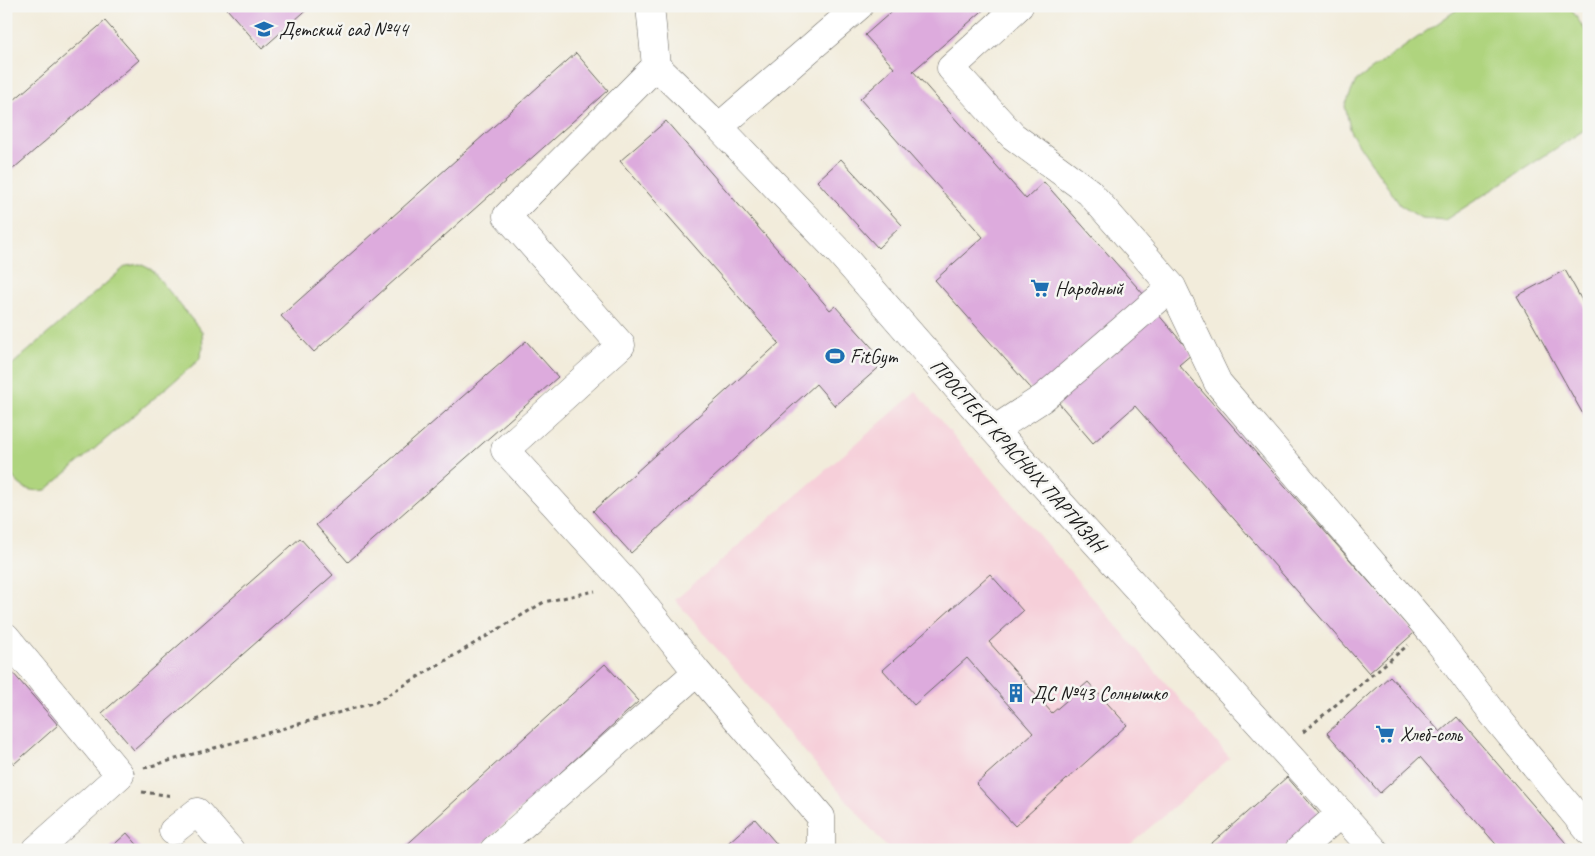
<svg xmlns="http://www.w3.org/2000/svg" width="1595" height="856" viewBox="0 0 1595 856" font-family="Caveat,sans-serif">
<rect width="100%" height="100%" fill="#f6f6f2"/>
<filter id="ink" filterUnits="userSpaceOnUse"><feTurbulence type="fractalNoise" baseFrequency=".02" numOctaves="2"/><feDisplacementMap in="SourceGraphic" scale="10" xChannelSelector="R" yChannelSelector="G"/><feConvolveMatrix kernelMatrix="1 2 1 2 8 2 1 2 1" color-interpolation-filters="sRGB"/></filter>
<filter id="wash" filterUnits="userSpaceOnUse"><feTurbulence type="fractalNoise" baseFrequency=".0096" numOctaves="4" result="noise"/><feDisplacementMap in="SourceGraphic" scale="20" xChannelSelector="R" yChannelSelector="G"/><feGaussianBlur stdDeviation="1.12" result="paint"/><feColorMatrix in="noise" values="0 0 0 0 0 0 0 0 0 0 0 0 0 0 0 0 0 1.4 0 .05"/><feComposite in="paint" operator="in"/></filter>
<g filter="url(#wash)">
<rect width="100%" height="100%" fill="#f2ecdb"/>
<path fill="#f6cfd9" d="M916 392 1230 758 1124 850H889L675 600Z"/>
<path fill="#afd47e" stroke="#66784d" d="M1462 6H1569L1589 36V127L1445 220 1421 218 1400 205 1351 133 1345 106 1356 81Z
M140 264 152 270 202 332 203 347 199 360 46 490C24 493 20 485 6 470V370L126 266Z"/>
<g id="blocks">
<path fill="#ddabdd" d="M230 6H311L262 49 227 9Z
M898 6H988L913 71 1026 199 1044 182 1145 296 1036 394 935 280 983 237 860 99 894 68 865 35Z
M105 21 139 60 6 175V107Z
M576 53 608 90 314 352 281 316Z
M666 121 830 310 835 306 885 362 835 406 816 384 631 553 593 511 779 343 620 161Z
M841 159 902 225 878 248 817 181Z
M1565 270 1589 313V425L1517 296Z
M1157 313 1192 354 1179 365 1414 633 1369 673 1135 406 1093 443 1057 401Z
M526 341 558 377 348 562 316 525Z
M300 538 333 575 134 750 102 713Z
M990 574 1023 611 989 642 1052 713 1088 682 1127 725 1015 826 976 784 1033 733 967 658 914 705 883 670Z
M605 664 639 701 476 850H401Z
M6 665 58 725 14 764 6 754Z
M1390 676 1440 732 1457 717 1572 850H1501L1420 757 1380 793 1327 733Z
M1287 777 1321 816 1281 850H1204Z
M755 819 782 850H720Z
M127 833 142 850H108Z"/>
</g>
</g>
<g filter="url(#ink)">
<use href="#blocks" fill-opacity="0" stroke="#67655f" stroke-width="1"/>
<g fill="none" stroke-linecap="round" stroke-linejoin="round">
<g stroke="#67655f" stroke-width="29">
<path id="minor" d="M650 6 656 66 507 216 621 345 505 450 627 584 697 672 821 817V850
M1019 6 951 68 1013 136 1089 192 1172 287 1218 383 1433 634 1493 714 1589 831
M656 66 719 127 840 253 994 430 1374 850
M719 127 859 6
M994 430 1043 398 1172 287
M6 637 120 775 36 850
M173 831 197 812 230 850
M494 850 697 672
M1299 850 1341 813"/>
</g>
<path stroke="#67655f" stroke-width="3" stroke-dasharray="4 4" stroke-linecap="butt" d="M1303 732 1408 645
M144 768 376 702 544 602 595 591
M142 792 173 796"/>
<use href="#minor" stroke="#fff" stroke-width="28"/>
</g>
</g>
<defs>
<g id="school-bare" transform="scale(1.5)"><path d="M0-5L7-2L0 1L-7-2ZM-4 1L0 2.5L4 1V4Q0 6-4 4Z" fill="#1f6fb2" stroke="#f6f6f2" stroke-width="2.5" paint-order="stroke"/></g>
<g id="supermarket-bare" transform="scale(1.5)"><path d="M-6-5.5h2.5l.6 2H6L4.5 2H-2.5L-4.4-4H-6ZM-1.5 3.2a1.3 1.3 0 1 0 .1 0ZM3 3.2a1.3 1.3 0 1 0 .1 0Z" fill="#1f6fb2" stroke="#f6f6f2" stroke-width="2.5" paint-order="stroke"/></g>
<g id="stadium-bare" transform="scale(1.5)"><path d="M0-5a6.5 5 0 1 0 0 10a6.5 5 0 1 0 0-10ZM-3.5-1.8h7v3.6h-7Z" fill="#1f6fb2" stroke="#f6f6f2" stroke-width="2.5" paint-order="stroke"/></g>
<g id="building-bare" transform="scale(1.5)"><path d="M-4-6H4V6H1V3H-1V6H-4ZM-2.5-4.3h1.7v1.8h-1.7ZM.8-4.3h1.7v1.8H.8ZM-2.5-1h1.7V.8h-1.7ZM.8-1h1.7V.8H.8Z" fill="#1f6fb2" stroke="#f6f6f2" stroke-width="2.5" paint-order="stroke"/></g>
</defs>
<g fill-rule="evenodd">
<use href="#school-bare" x="264" y="29"/>
<use href="#supermarket-bare" x="1040" y="288"/>
<use href="#stadium-bare" x="835" y="356"/>
<use href="#building-bare" x="1016" y="693"/>
<use href="#supermarket-bare" x="1385" y="734"/>
</g>
<g text-anchor="middle" stroke-width="5" stroke-linejoin="round" paint-order="stroke">
<g font-size="20" fill="#1c1c1c" stroke="#f6f6f2" text-anchor="start">
<text x="279" y="36">Детский сад №44</text>
<text x="1055" y="295">Народный</text>
<text x="850" y="363">FitGym</text>
<text x="1031" y="700">ДС №43 Солнышко</text>
<text x="1400" y="741">Хлеб-соль</text>
</g>
<g font-size="20" fill="#1c1c1c" stroke="#f6f6f2">
<text transform="translate(1018 455) rotate(48)" y="7">ПРОСПЕКТ КРАСНЫХ ПАРТИЗАН</text>
</g>
</g>
<rect width="1595" height="856" fill="none" stroke="#f6f6f2" stroke-width="25"/>
</svg>
